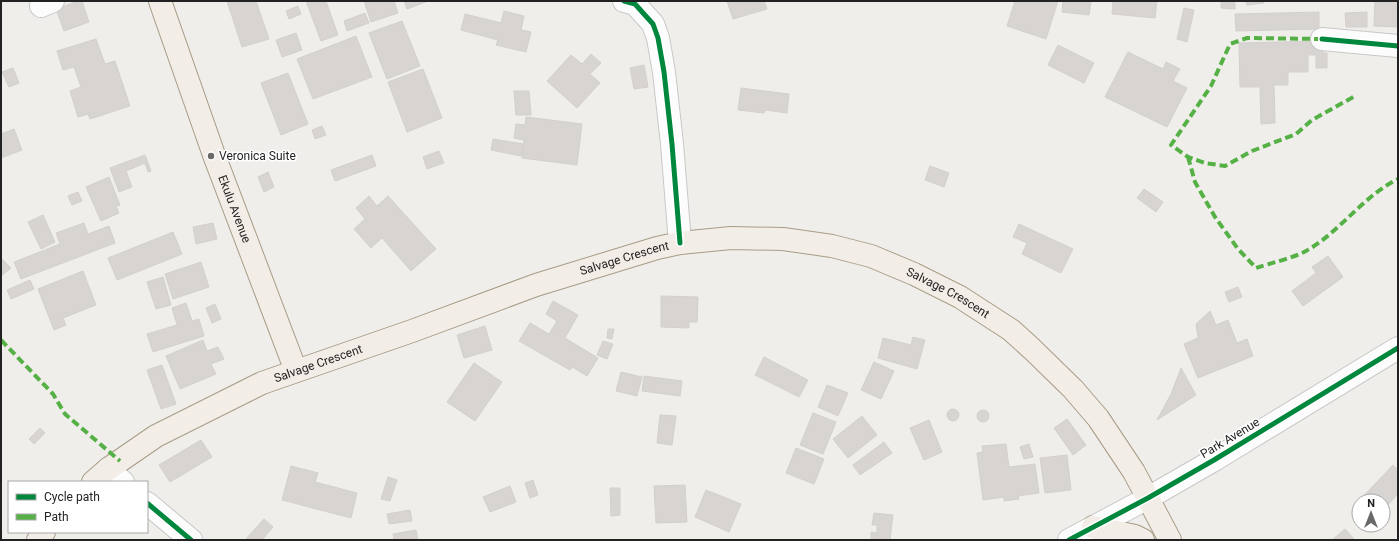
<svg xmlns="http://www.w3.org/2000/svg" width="1399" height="541" viewBox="0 0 1399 541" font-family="Roboto,sans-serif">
<rect width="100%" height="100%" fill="#f0eeeb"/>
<path fill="#d7d4d2" stroke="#d3d0cc" d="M79 1H82L89 22 64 31 56 9Z
M227 1H256L269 39 242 47Z
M306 1H326L338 35 321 41Z
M364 1H394L398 13 371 22Z
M404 1H428L407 9Z
M727 1H764L767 9 733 19Z
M1015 1H1058L1046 39 1007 26Z
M1063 1H1091L1089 15 1062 12Z
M1113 1H1157L1155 18 1112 14Z
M1221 1H1235V9L1221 8Z
M1246 1H1264V3L1247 5Z
M1375 1H1398V27L1374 26Z
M298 6 301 14 289 19 286 11Z
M1184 8 1194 10 1187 42 1177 39Z
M504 11 524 16 521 30 531 32 526 52 496 45 498 40 461 30 465 14 501 23Z
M1319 12V29L1236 31 1235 14Z
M1367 12V27H1346L1345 13Z
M365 13 369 23 347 31 344 21Z
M402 21 420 66 387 79 369 33Z
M296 33 302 50 282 57 276 40Z
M356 36 372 77 313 99 297 59Z
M96 39 105 64 115 61 130 106 90 119 88 114 78 117 70 91 81 87 74 67 63 70 57 51Z
M1322 41 1323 53H1327V68H1316V55H1308V72H1288V85H1274L1275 123 1261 124 1260 87H1240L1239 43Z
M1058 45 1094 63 1084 83 1048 65Z
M1128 52 1163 69 1166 62 1180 69 1173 81 1187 88 1167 127 1105 97Z
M591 54 601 63 590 74 600 83 577 108 547 81 571 55 582 64Z
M644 65 648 87 634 89 630 68Z
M13 68 19 83 9 87 2 72Z
M423 69 442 118 407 132 388 82Z
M288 73 308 124 281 135 261 83Z
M741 88 789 94 787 113 765 110 764 113 738 110Z
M514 91H529L531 115H516Z
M526 117 582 124 577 165 522 158 524 140 514 138 516 124 525 125Z
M322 126 326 135 315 139 312 130Z
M14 129 22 150 1 158V134Z
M493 139 523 144 521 156 491 150Z
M439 151 444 163 427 169 423 157Z
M145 155 151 171 148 172 145 163 126 171 132 187 119 192 110 168Z
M372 155 376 166 335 181 331 170Z
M930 166 949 173 944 187 925 180Z
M268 172 274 187 264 192 258 177Z
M109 177 120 205 116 206 119 213 101 221 86 187Z
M1144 189 1163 202 1156 212 1137 198Z
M78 192 82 201 72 205 68 196Z
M369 196 377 206 388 196 436 249 411 271 382 238 371 248 354 229 365 219 356 208Z
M43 215 55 242 41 249 28 222Z
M84 223 88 234 109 226 115 243 21 279 14 262 60 244 56 233Z
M213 223 217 239 196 244 193 227Z
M1019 224 1073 249 1061 273 1022 254 1027 243 1013 237Z
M173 232 182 254 117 280 108 258Z
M1328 256 1343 277 1303 306 1292 291 1316 273 1312 267Z
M1 258 11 268 1 276Z
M201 262 209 287 173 299 165 274Z
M83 271 96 305 63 318 66 325 54 330 38 289Z
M163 277 171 305 156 309 147 282Z
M30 280 34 289 11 299 7 290Z
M1238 287 1242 297 1229 302 1225 292Z
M661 296 698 297 697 322H689V328L661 327Z
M553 301 578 315 565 338 598 358 587 376 572 367 570 370 519 341 530 323 549 334 557 321 546 314Z
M186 303 192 321 199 319 204 336 153 352 147 334 177 325 172 308Z
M215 304 221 319 212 323 206 308Z
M1210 311 1216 325 1228 320 1237 343 1247 339 1253 356 1198 378 1184 344 1198 338 1196 324Z
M485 326 492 350 464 358 457 335Z
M608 329H614L612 339 607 338Z
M913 337 925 340 917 369 878 358 883 338 911 345Z
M203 340 207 351 218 347 224 359 211 364 216 374 180 389 166 356Z
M603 341 613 344 607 359 597 355Z
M764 357 808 380 799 397 755 375Z
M874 362 894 371 881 399 861 390Z
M474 363 502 382 475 421 447 402Z
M162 365 176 404 161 409 147 370Z
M1181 368 1196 395 1157 420 1171 394Z
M621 372 642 377 637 396 616 391Z
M644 376 682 381 680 396 642 391Z
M827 385 848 393 838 416 818 407Z
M947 415a6 6 0 1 1 12 0a6 6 0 1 1-12 0Z
M977 416a6 6 0 1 1 12 0a6 6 0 1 1-12 0Z
M813 413 836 422 823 454 800 445Z
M660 415 676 416 672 445 657 443Z
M862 416 877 435 848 458 833 439Z
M1067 419 1086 445 1073 455 1054 428Z
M929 420 942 452 924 460 910 428Z
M40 428 45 433 34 444 29 439Z
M201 440 212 457 170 482 159 465Z
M884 442 892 453 860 475 853 465Z
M1006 444 1009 467 1035 464 1039 493 1018 496 1019 499 1004 501V497L983 500 977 453 983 452 982 446Z
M1029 444 1033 457 1024 459 1020 447Z
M796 448 824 459 814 484 786 473Z
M1067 455 1071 490 1045 493 1040 458Z
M1393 465 1398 470V494L1383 510V501H1359V506L1356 504Z
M291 466 318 473 315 482 357 493 351 518 282 500Z
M388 477 397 480 390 501 381 499Z
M533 480 538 495 530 498 525 483Z
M685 485 687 522 656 523 654 486Z
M510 486 516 502 490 512 483 497Z
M610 488H620V515L611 516Z
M706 490 741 504 729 532 695 517Z
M410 510 412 521 389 524 387 514Z
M874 513 893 515 890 540H871V532L877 533V525H872Z
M264 519 273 527 262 540H245Z
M1345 529 1355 540H1332Z
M416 530 418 540H394L393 534Z"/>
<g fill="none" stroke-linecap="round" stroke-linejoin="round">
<g stroke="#c9c8c7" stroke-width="24">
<path id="minor" d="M624 1 635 4 653 24 658 38 664 72 672 144 680 243
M41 6 53 1
M1322 39 1398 46
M108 469 123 482
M147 503 191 540
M1069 540 1148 498 1214 460 1398 348"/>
</g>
<g stroke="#a79c86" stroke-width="24">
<g id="major">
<path id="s1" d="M160 1 214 155 296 371"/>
<path id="s2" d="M93 482 108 469 156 436 262 383 412 331 536 285 657 248 680 243 731 238 783 239 832 246 871 256 914 274 960 297 1011 330 1032 349 1073 389 1098 418 1134 472 1170 540"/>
<path d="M1093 527 1135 536 1143 540"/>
<path d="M38 540 44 532"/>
</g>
</g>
<use href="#minor" stroke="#fdfcfc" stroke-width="22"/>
<use href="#major" stroke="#f3ede7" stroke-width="22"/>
<path stroke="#55b145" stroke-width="4" stroke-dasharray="8 4" stroke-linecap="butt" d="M1322 39 1247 38 1230 44 1211 86 1171 145 1188 157 1205 163 1225 166 1252 151 1296 134 1312 120 1355 96
M1188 157 1195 182 1215 217 1238 249 1256 268C1271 263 1293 258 1306 251 1340 232 1363 196 1398 179
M1 340 53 394 65 414 120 461"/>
<g stroke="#fff" stroke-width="8">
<path id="cycleway" d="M624 1 635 4 653 24 658 38 664 72 672 144 680 243
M1322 39 1398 46
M147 503 191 540
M1069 540 1148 498 1214 460 1398 348"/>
</g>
<use href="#cycleway" stroke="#00873e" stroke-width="5"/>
</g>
<circle fill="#6a6968" stroke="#fff" stroke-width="1.5" cx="211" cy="156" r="4"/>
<g text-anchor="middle" stroke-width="3" stroke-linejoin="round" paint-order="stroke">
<g font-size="12" fill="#222" stroke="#fff" text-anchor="start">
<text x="219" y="160">Veronica Suite</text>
</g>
<g font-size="12" fill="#222" stroke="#fff">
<text dy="4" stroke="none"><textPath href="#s1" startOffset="221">Ekulu Avenue</textPath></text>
<text dy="4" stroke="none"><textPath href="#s2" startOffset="580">Salvage Crescent</textPath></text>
<text dy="4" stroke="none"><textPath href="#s2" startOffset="916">Salvage Crescent</textPath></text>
<text dy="4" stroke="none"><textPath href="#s2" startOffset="256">Salvage Crescent</textPath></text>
<text transform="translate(1230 438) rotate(-31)" y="4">Park Avenue</text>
</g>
</g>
<rect width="1399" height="541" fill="none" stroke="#222222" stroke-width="4"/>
<rect x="8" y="481" width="140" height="52" fill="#ffffff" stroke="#a7a7a7"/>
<rect x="16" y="494" width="20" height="6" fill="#00873e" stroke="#a7a7a7"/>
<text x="44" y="501" font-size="12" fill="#222222">Cycle path</text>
<rect x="16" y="514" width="20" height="6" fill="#55b145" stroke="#a7a7a7"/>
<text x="44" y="521" font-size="12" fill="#222222">Path</text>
<g transform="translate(1371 513)"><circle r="19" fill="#ffffff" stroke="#a7a7a7"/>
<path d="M0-3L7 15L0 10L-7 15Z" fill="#6a6968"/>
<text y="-6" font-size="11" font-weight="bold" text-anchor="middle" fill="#222222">N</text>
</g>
</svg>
